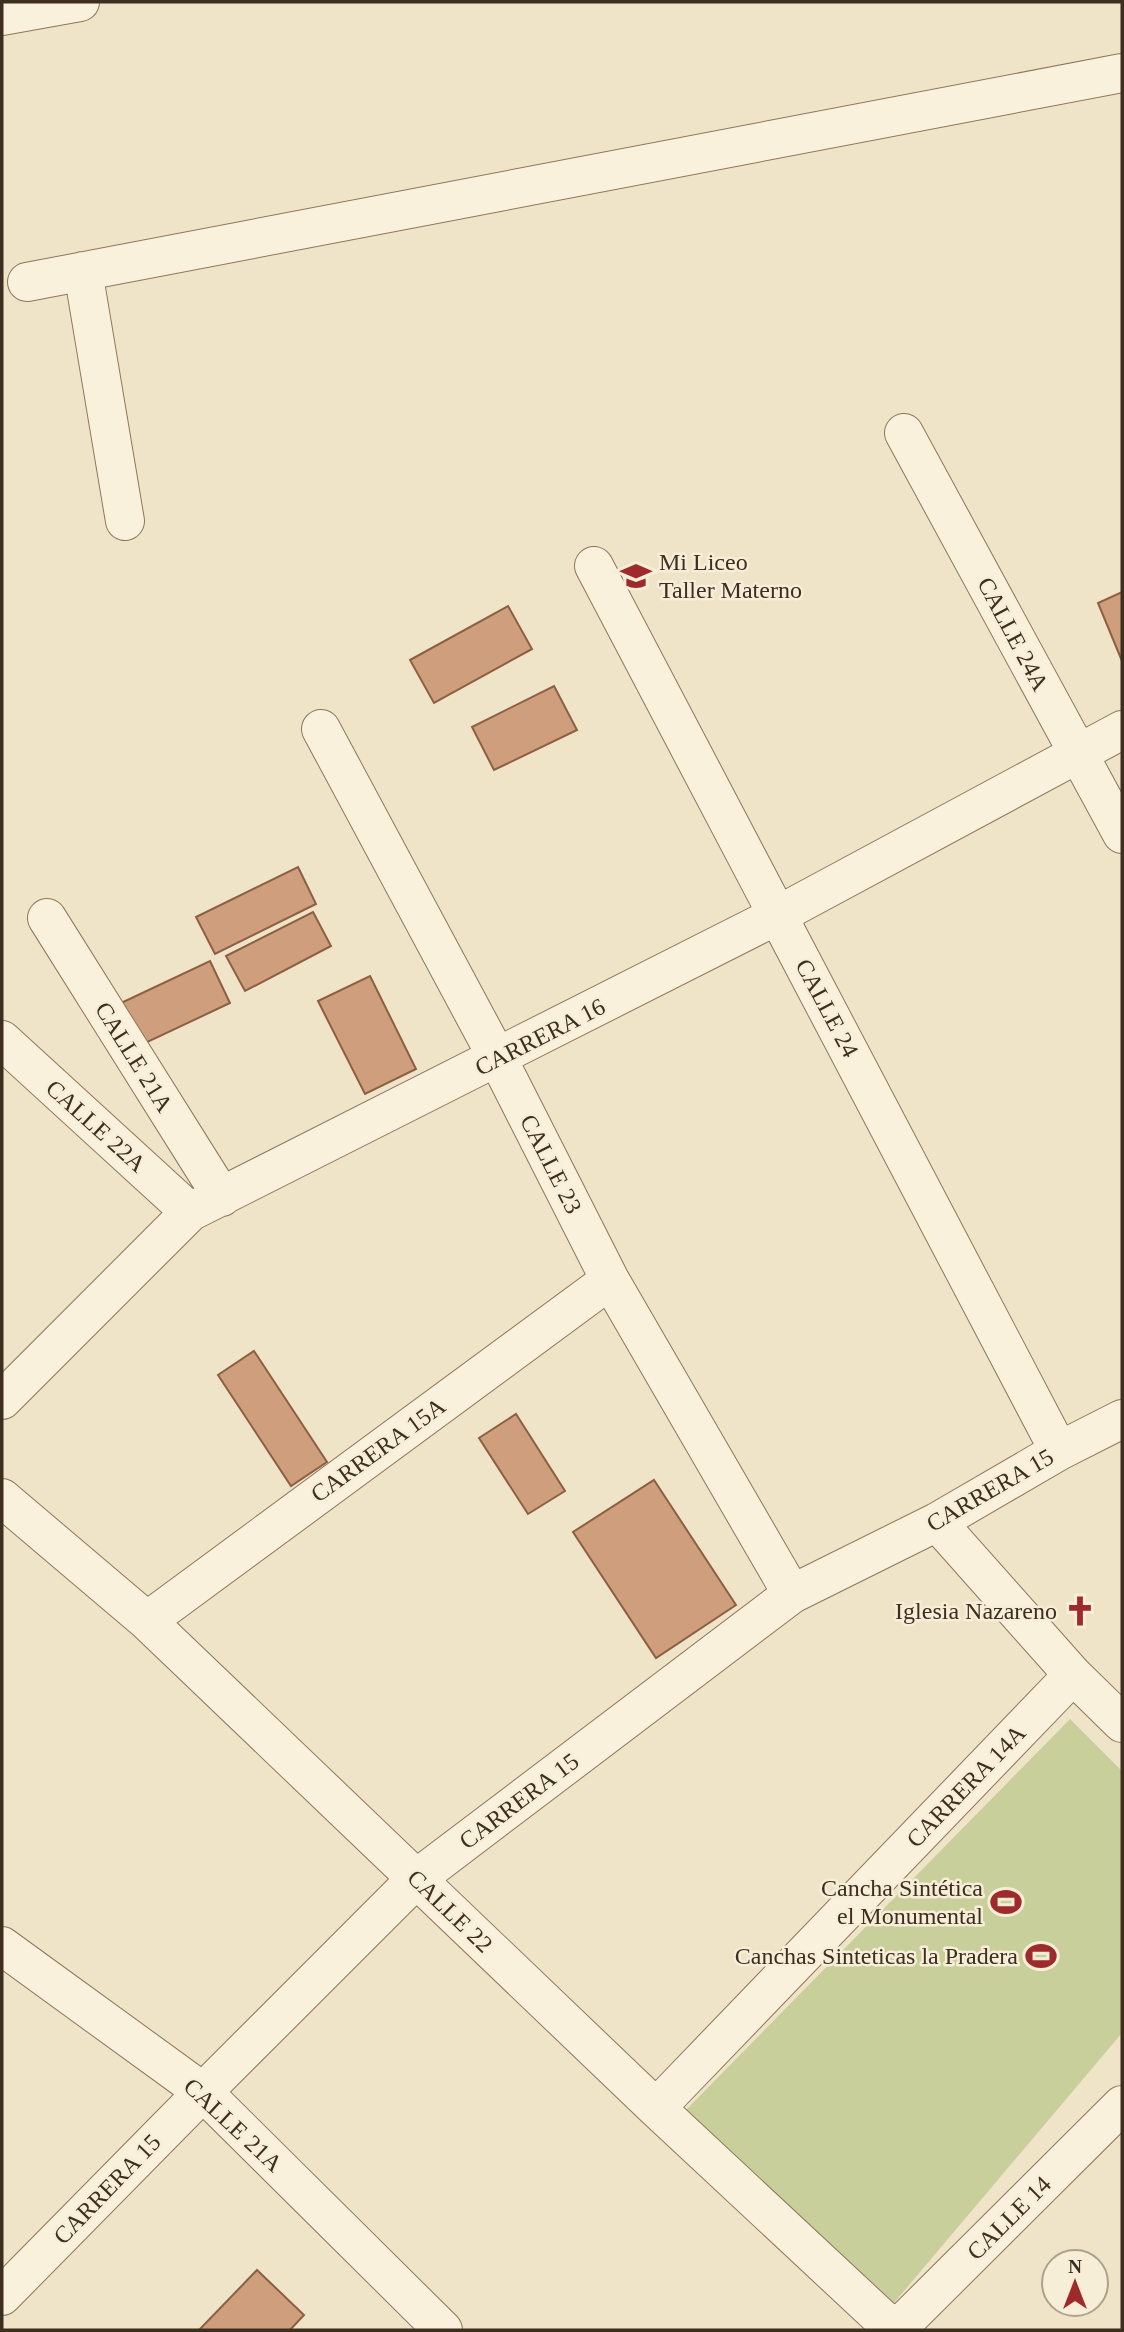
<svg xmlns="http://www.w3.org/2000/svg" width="1124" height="2332" viewBox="0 0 1124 2332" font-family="Georgia,serif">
<rect width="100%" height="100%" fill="#f0e4c8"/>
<path fill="#c9cf9b" d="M1070 1719 1122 1771V2033L888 2310 680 2116Z"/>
<path fill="#cf9f7d" stroke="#8d5f41" stroke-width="2" d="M1122 592V661L1098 603Z
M508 606 532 649 434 703 410 660Z
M554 686 577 730 494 770 472 727Z
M298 867 316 904 215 954 196 917Z
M313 912 331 946 245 991 226 956Z
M210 961 230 1003 141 1045 121 1003Z
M370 976 416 1069 365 1094 318 1001Z
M254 1351 327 1462 291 1486 218 1375Z
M516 1414 565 1491 528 1514 479 1438Z
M654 1480 736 1605 656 1658 573 1532Z
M257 2270 304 2315 290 2330H199Z"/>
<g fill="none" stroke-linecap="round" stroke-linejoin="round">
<g stroke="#8d765c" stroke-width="40">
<path id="street" d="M2 16 80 2
M83 271 125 521
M27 282 1122 73
M904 433 1122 834
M594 566 1059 1451
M321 729 498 1059 610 1280 792 1594
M47 918 222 1197
M2 1040 190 1212
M2 1400 190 1212 778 915 1122 730
M2 1498 147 1621 656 2108 894 2330
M937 1522 1073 1675 1122 1723
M147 1621 610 1280
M2 1946 203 2092 443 2330
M656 2108 1073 1675
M2 2296 203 2092 416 1879 792 1594 937 1522 1059 1451 1122 1419
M896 2330 1122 2105"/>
</g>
<use href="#street" stroke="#faf1dc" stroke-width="38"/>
</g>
<defs>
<g id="school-bare" transform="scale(2.415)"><path d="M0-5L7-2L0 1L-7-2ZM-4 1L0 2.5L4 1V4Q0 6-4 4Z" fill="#9e2a2b" stroke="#f7eed8" stroke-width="2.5" paint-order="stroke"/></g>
<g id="church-bare" transform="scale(2.415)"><path d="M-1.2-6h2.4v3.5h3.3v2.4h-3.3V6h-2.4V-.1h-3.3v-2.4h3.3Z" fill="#9e2a2b" stroke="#f7eed8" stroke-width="2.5" paint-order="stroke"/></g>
<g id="stadium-bare" transform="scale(2.415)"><path d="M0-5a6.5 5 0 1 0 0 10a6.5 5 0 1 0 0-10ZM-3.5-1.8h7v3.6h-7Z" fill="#9e2a2b" stroke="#f7eed8" stroke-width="2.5" paint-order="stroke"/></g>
</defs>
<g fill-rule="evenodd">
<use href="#school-bare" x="636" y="576"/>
<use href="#church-bare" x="1080" y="1611"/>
<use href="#stadium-bare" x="1006" y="1902"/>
<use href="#stadium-bare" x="1041" y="1956"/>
</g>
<g text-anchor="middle" stroke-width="5" stroke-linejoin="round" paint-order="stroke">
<g font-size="24" fill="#3d2e20" stroke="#f7eed8" text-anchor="end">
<text x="659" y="570" text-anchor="start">Mi Liceo<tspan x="659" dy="28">Taller Materno</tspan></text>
<text x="1057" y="1619">Iglesia Nazareno</text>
<text x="983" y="1896">Cancha Sintética<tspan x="983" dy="28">el Monumental</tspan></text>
<text x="1018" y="1964">Canchas Sinteticas la Pradera</text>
</g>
<g font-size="24" fill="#3d2e20" stroke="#f7eed8">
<text transform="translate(1013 634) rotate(62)" y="8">CALLE 24A</text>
<text transform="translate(827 1008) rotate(62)" y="8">CALLE 24</text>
<text transform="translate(540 1037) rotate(-27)" y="8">CARRERA 16</text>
<text transform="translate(134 1057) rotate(58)" y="8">CALLE 21A</text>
<text transform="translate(96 1126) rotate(42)" y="8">CALLE 22A</text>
<text transform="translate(551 1164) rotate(63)" y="8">CALLE 23</text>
<text transform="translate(378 1450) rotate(-36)" y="8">CARRERA 15A</text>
<text transform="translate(990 1490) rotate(-30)" y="8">CARRERA 15</text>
<text transform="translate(966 1786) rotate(-46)" y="8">CARRERA 14A</text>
<text transform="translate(519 1801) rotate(-37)" y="8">CARRERA 15</text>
<text transform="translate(450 1911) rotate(44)" y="8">CALLE 22</text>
<text transform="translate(233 2125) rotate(43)" y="8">CALLE 21A</text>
<text transform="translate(107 2189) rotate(-46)" y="8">CARRERA 15</text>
<text transform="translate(1009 2218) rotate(-45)" y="8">CALLE 14</text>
</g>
</g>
<rect width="1124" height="2332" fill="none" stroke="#3d2e20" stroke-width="7"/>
<g transform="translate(1075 2283)"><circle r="33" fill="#f7eed8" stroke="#ada18e" stroke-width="2"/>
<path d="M0-5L12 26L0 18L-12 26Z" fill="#9e2a2b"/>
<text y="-10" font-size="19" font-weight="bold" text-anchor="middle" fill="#3d2e20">N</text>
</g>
</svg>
